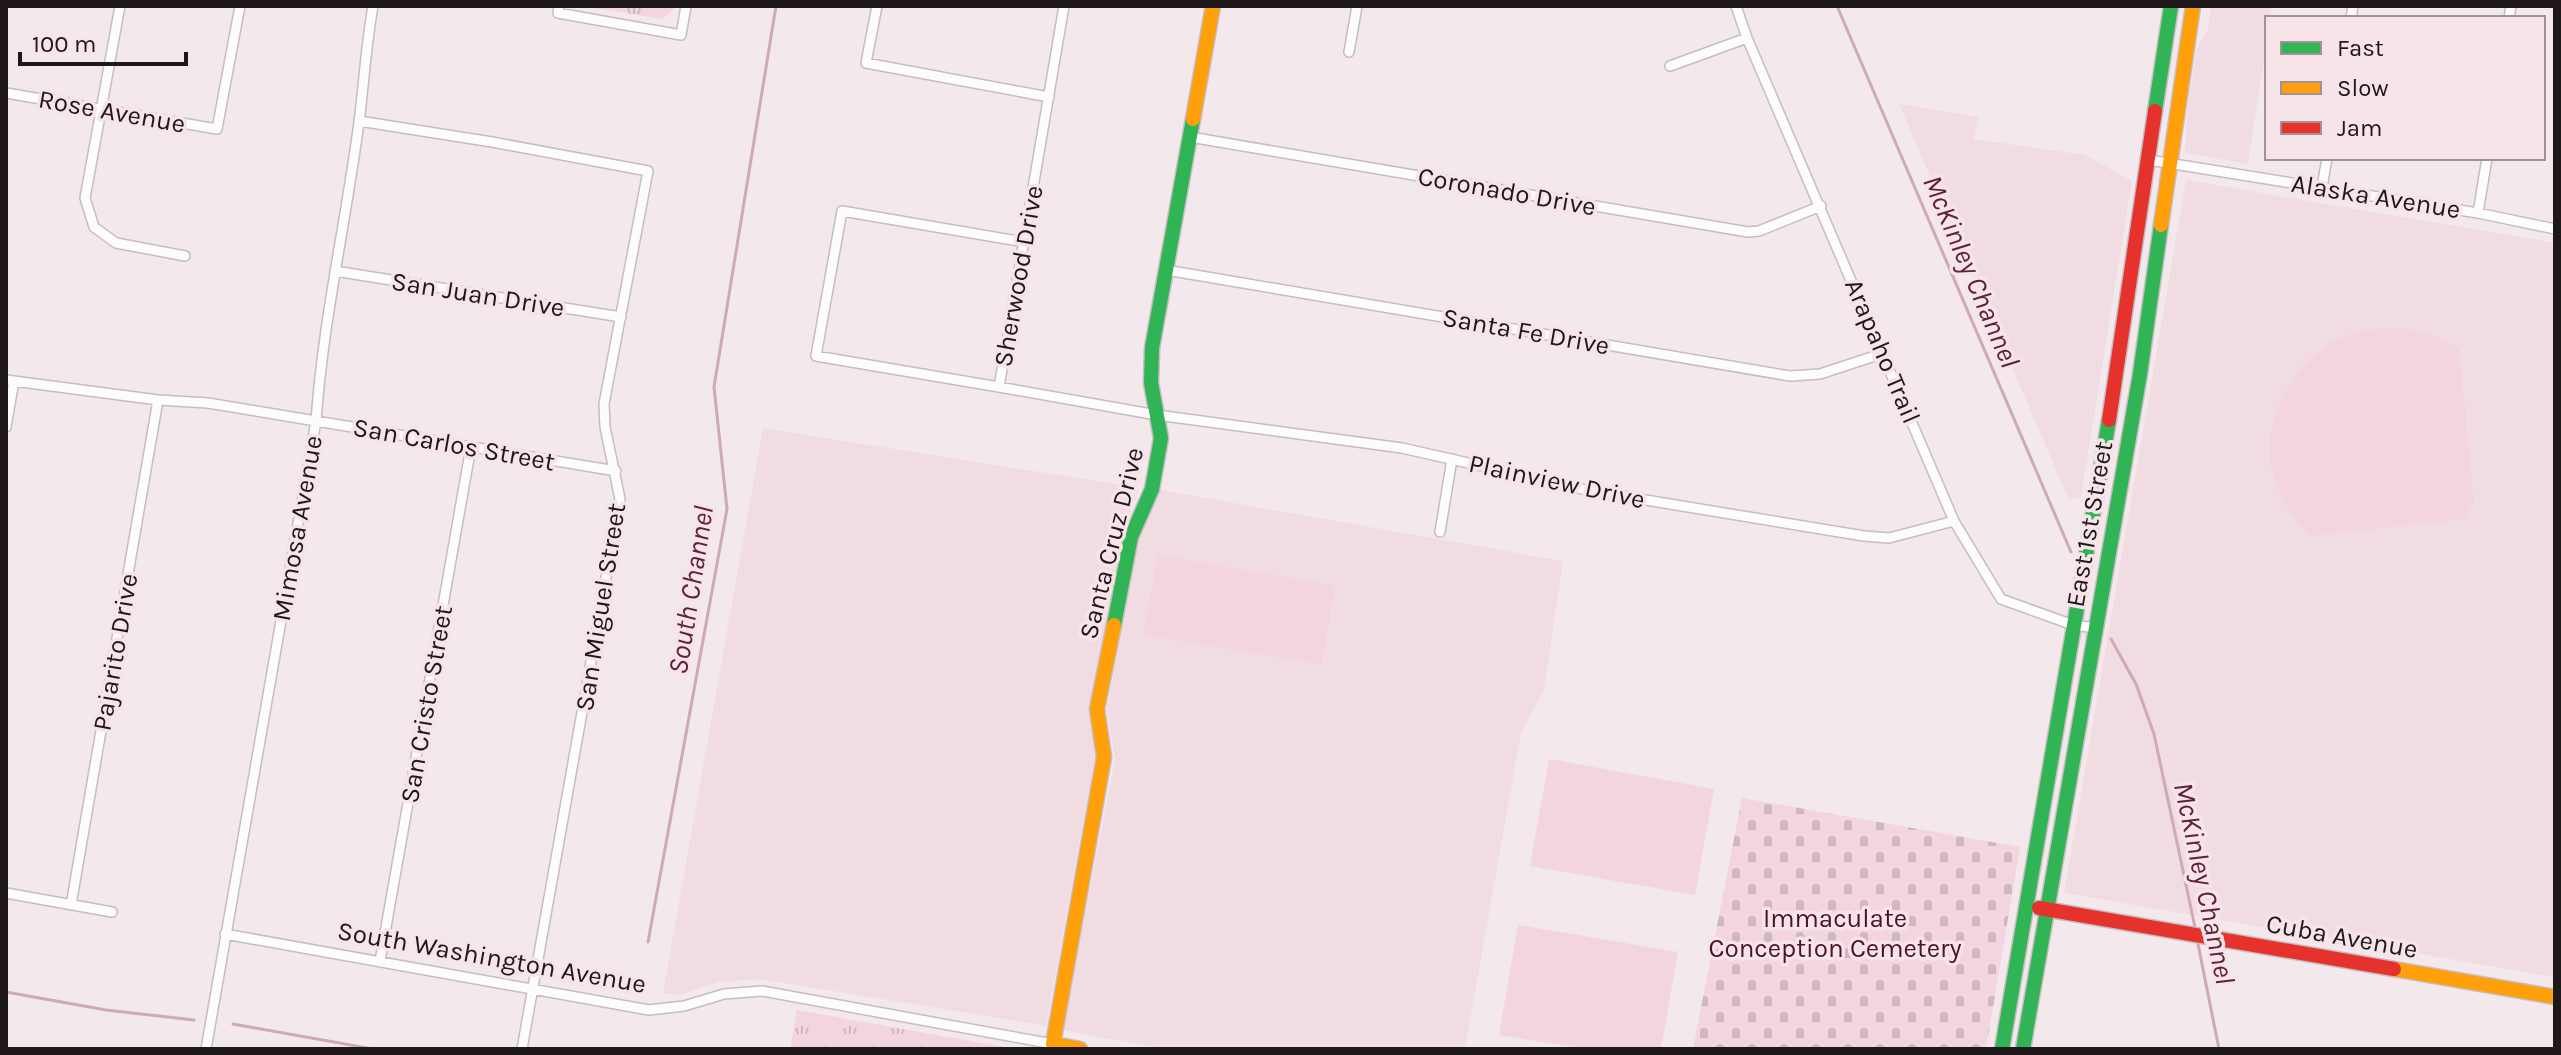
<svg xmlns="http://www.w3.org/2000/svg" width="2561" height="1055" viewBox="0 0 2561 1055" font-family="Karla,sans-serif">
<defs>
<pattern id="cemetery-stones" width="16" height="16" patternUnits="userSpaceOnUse" patternTransform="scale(2)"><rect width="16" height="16" fill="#f3d5dd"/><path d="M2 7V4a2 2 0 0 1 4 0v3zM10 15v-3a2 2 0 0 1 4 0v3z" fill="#d0b6bd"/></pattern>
<pattern id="park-tufts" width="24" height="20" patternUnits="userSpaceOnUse" patternTransform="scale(2)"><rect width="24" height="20" fill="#f3d5dd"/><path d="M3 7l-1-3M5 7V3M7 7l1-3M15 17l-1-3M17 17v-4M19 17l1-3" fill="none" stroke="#d0b6bd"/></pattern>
</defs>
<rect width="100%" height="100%" fill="#f3e8eb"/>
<path fill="#f1dce2" d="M2211 6H2272L2270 18H2267V39L2248 164 2185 153 2188 104 2197 48 2208 29Z
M1899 104 1978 117 1974 139 2085 155 2132 181 2081 497 2069 500Z
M2186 180 2555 243V977L2064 893Z
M763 428 1139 488 1122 534 1091 708 1095 757 1046 1026 761 979 719 982 680 995 663 993Z
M1160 490 1563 561 1544 690 1521 733 1465 1049H1164L1063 1030 1115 759 1107 710 1137 542Z"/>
<path fill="#f3d5dd" d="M2401 328 2435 336 2459 349 2474 503 2463 519 2309 536C2295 520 2284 505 2276 484 2256 430 2289 362 2340 338 2360 329 2380 328 2401 328Z
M1158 555 1335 586 1322 664 1143 635Z
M1549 759 1714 789 1695 895 1530 866Z
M1518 925 1678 952 1661 1049H1586L1499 1035Z"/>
<path fill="url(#cemetery-stones)" d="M1742 798 2020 847 1986 1049H1693Z"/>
<path fill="url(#park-tufts)" d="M582 6H674L673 10 662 19Z
M797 1010 1015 1049H790Z"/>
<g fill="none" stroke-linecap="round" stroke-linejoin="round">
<path stroke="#cfaab5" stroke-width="3" d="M1837 6 2071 552
M2111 639 2136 684 2154 734 2196 932
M2197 939 2219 1049
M648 942 727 509 714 387 776 6
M6 992 106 1010 194 1020
M233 1024 373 1049"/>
<g stroke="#c5bdc0" stroke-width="12">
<path id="street" d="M120 6 85 198 94 227 116 243 185 256
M559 6 558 13 681 35 686 6
M877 6 866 63 1049 97
M1064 6 999 387 1157 415 1402 448 1591 491 1864 536 1889 538 1954 521
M1736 6 1747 38 1954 521 2001 599 2073 625 2096 628
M2351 18 2353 6
M2509 18 2511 6
M1349 52 1357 6
M1670 66 1747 38
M6 93 217 129 240 6
M359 121 492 142 648 171 604 404 605 427 620 499 522 1049
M1190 137 1748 232 1759 231 1821 206
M2149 160 2478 213 2555 229
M2322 187 2327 158
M2478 213 2487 158
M1166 270 1790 376 1820 374 1884 353
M335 271 621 317
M6 380 158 400 208 403 616 471
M999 387 816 356 842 211 1024 242
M6 427 14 381
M1440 532 1452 459
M6 893 112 912
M71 905 158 400
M225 934 649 1010 684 1006 724 994 762 991 1053 1044
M380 961 471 447
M206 1049 316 421C323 320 346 222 359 122 364 83 366 45 373 6"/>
</g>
<g stroke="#c5bdc0" stroke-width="17">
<path id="fast" d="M2155 111 2171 6
M1114 625 1131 537 1152 489 1161 438 1151 383 1152 348 1193 119
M2002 1049 2109 420
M2023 1049 2140 374 2161 225"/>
</g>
<g stroke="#c5bdc0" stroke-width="17">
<path id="slow" d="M1193 119 1213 6
M2161 225 2193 6
M2394 969 2555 997
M1080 1049 1053 1044 1104 757 1097 709 1114 625"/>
</g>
<g stroke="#c5bdc0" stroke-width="17">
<path id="jam" d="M2109 420 2155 111
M2039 908 2394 969"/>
</g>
<use href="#street" stroke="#fdfcfc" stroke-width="9"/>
<use href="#fast" stroke="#30b455" stroke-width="14"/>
<use href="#slow" stroke="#ff9f0a" stroke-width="14"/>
<use href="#jam" stroke="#e5322d" stroke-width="14"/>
</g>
<g text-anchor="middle" stroke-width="7" stroke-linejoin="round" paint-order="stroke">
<g font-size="26" fill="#1e181a" stroke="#f7e4e9">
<text transform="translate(112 111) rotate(10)" y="9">Rose Avenue</text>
<text transform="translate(1507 191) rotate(10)" y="9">Coronado Drive</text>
<text transform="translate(2376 196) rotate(9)" y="9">Alaska Avenue</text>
<text transform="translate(1018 276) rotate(-80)" y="9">Sherwood Drive</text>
<text transform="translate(478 294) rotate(9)" y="9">San Juan Drive</text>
<text transform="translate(1526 331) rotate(10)" y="9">Santa Fe Drive</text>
<text transform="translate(1883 351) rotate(67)" y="9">Arapaho Trail</text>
<text transform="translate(454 444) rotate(10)" y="9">San Carlos Street</text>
<text transform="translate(1557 481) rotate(12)" y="9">Plainview Drive</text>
<text transform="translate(2089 524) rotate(-80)" y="9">East 1st Street</text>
<text transform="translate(297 528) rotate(-80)" y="9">Mimosa Avenue</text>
<text transform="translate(1111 543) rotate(-76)" y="9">Santa Cruz Drive</text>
<text transform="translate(600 607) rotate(-81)" y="9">San Miguel Street</text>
<text transform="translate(115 652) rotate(-80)" y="9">Pajarito Drive</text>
<text transform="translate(426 704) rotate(-80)" y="9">San Cristo Street</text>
<text transform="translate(2342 936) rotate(10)" y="9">Cuba Avenue</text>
<text transform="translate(492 957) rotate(10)" y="9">South Washington Avenue</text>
</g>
<g font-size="26" fill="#4c122a" stroke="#f7e4e9">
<text x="1835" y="927">Immaculate<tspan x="1835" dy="30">Conception Cemetery</tspan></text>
</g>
<g font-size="28" font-style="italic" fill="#5e2339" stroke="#f7e4e9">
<text transform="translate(1972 271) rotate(67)" y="10">McKinley Channel</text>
<text transform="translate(690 590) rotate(-81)" y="10">South Channel</text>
<text transform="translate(2205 883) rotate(78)" y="10">McKinley Channel</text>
</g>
</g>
<rect width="2561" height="1055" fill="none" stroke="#1e181a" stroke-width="16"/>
<rect x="2265" y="16" width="280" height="144" fill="#f7e4e9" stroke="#a09296" stroke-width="2"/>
<rect x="2281" y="42" width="40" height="12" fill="#30b455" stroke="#a09296" stroke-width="2"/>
<text x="2337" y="56" font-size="24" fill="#1e181a">Fast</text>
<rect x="2281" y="82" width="40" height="12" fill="#ff9f0a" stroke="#a09296" stroke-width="2"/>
<text x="2337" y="96" font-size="24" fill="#1e181a">Slow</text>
<rect x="2281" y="122" width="40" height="12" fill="#e5322d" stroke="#a09296" stroke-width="2"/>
<text x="2337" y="136" font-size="24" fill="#1e181a">Jam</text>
<path d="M20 52v12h166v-12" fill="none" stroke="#1e181a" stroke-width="4"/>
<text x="32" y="52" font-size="24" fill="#1e181a" stroke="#f7e4e9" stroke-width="6" paint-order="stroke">100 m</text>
</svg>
